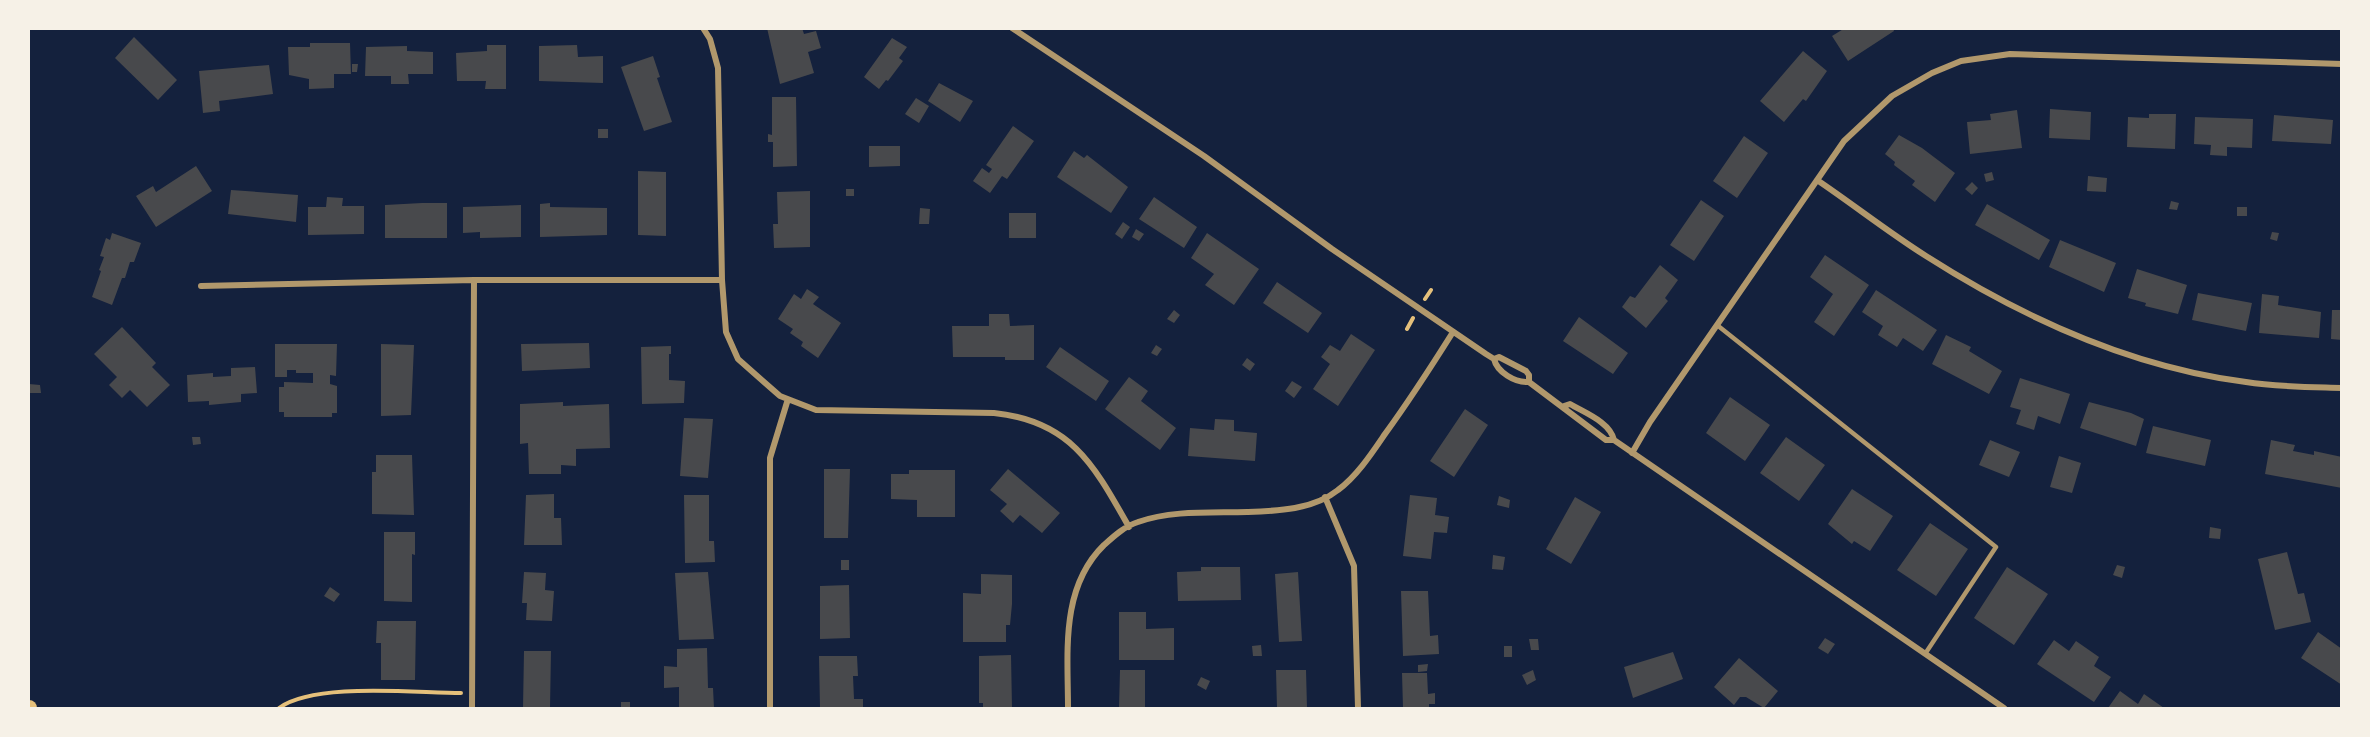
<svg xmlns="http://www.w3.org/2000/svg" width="2370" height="737" viewBox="0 0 2370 737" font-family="Mulish,sans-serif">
<rect width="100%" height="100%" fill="#14213d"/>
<path fill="#48494c" d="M767 28H802L804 34 816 31 821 48 808 52 814 73 780 84Z
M1845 28H1893L1894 31 1848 61 1832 36Z
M134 37 177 80 158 100 115 58Z
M892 38 907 47 899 58 903 61 888 81 886 80 879 89 864 77Z
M310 43H350L351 74H334V88L309 89V79L289 75 288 47H310Z
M487 45H506V89H485L486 81H457L456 53 487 51Z
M577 45 578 57 603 56V83L539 81V46Z
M407 46V51L433 52V74H408L409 84H391V76H365L366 47Z
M1803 51 1827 71 1806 101 1803 99 1784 122 1760 101Z
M653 56 660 77 657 78 672 122 644 131 621 67Z
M352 64H358L357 72H352Z
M269 65 273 94 219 101 220 111 203 113 199 71Z
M939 83 973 101 960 122 928 101Z
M772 97H796L797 166 773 167V142H768V134L772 135Z
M916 98 929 106 919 123 905 114Z
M2050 109 2091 112 2090 140 2049 138Z
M2017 110 2022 148 1970 154 1967 122 1991 120 1990 114Z
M2149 114H2176L2175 149 2127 147 2128 117 2149 118Z
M2274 115 2333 120 2331 144 2272 141Z
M2195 117 2253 119 2252 148 2227 147V156L2210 155 2211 145 2194 144Z
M1013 126 1034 141 1007 179 1002 176 990 193 973 181 982 168 989 173 992 169 986 165Z
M598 129H608V138H598Z
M1899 135 1922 148 1955 173 1935 202 1912 185 1915 181 1894 165 1895 162 1885 154Z
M1744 136 1768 153 1737 198 1713 181Z
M869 146H900V166L869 167Z
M1074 151 1084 158 1087 155 1128 187 1111 213 1057 177Z
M196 166 212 191 156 227 136 196 153 186 156 192Z
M638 171 666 172V236L638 235Z
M1992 172 1994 180 1986 182 1984 174Z
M2088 176 2107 178 2106 192 2087 191Z
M1972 182 1978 188 1972 195 1965 189Z
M846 189H854V196H846Z
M231 190 298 195 296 222 228 214Z
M810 191V247L774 248 773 224H778L777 192Z
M327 197 343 198 342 206H364V234L308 235V207H326Z
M1154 197 1197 227 1184 248 1139 219Z
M1701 200 1724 216 1694 261 1670 245Z
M2171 201 2179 203 2177 210 2169 209Z
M422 203H447V238H385V205Z
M550 203V207L607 208V235L540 237V204Z
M1987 204 2050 240 2039 260 1975 225Z
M521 205V237L480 238V232L463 233V207Z
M2237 207H2247V216H2237Z
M920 208 930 209 929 224H919Z
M1009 213H1036V238H1009Z
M1123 222 1130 227 1122 239 1115 234Z
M1136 229 1144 234 1139 241 1132 237Z
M2272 232 2279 233 2277 241 2270 239Z
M112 233 141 243 134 262H130L125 278H122L112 305 92 297 101 271 99 270 104 257 100 256 106 238 110 240Z
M1207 233 1259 269 1234 305 1205 285 1214 274 1191 258Z
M2060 240 2116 263 2104 292 2049 267Z
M1825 255 1869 285 1834 336 1814 322 1833 294 1810 277Z
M1660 265 1678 280 1665 298 1668 301 1646 328 1622 307 1630 296 1635 298Z
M2137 269 2187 285 2178 314 2145 306 2146 303 2128 298Z
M1277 282 1322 313 1308 333 1263 303Z
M807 289 819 297 813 304 841 323 818 358 801 346 803 342 790 333 793 329 778 319 794 294 801 299Z
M1876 290 1937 330 1923 351 1903 338 1897 347 1878 335 1883 326 1862 312Z
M2198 293 2252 303 2246 331 2192 320Z
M2262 294 2279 296 2278 305 2321 312 2319 338 2259 333Z
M1174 310 1180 315 1174 323 1167 319Z
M2332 310H2342V340L2331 339Z
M989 314H1009L1010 326 1034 325V360H1005V357H953L952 326H989Z
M1579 317 1628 353 1613 374 1563 341Z
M122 327 156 363 152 367 170 385 147 407 130 390 122 398 109 385 117 377 94 354Z
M1351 334 1375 350 1338 406 1313 389 1330 364 1321 357 1330 345 1340 351Z
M1946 335 1971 347 1969 351 2002 371 1989 394 1932 364Z
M589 343 590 368 522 371 521 344Z
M275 344H337L336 376 330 375V384L337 386V413H332V417H284V412H279V387H284V382L313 383V373H296V370H287V377H275Z
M381 344 414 345 411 415 381 416Z
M1156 345 1162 349 1157 356 1151 353Z
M671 346V354H669V380L685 381 684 403 642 404 641 347Z
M1060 347 1109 381 1096 401 1046 367Z
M1247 358 1255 364 1250 371 1242 365Z
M255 367 257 393 241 394V402L209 405V401L188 402 187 375 213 373V377L231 376V368Z
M1129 377 1148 391 1141 401 1176 428 1160 450 1105 409Z
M2020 378 2070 394 2060 424 2038 416 2034 430 2016 424 2021 410 2010 407Z
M1292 381 1302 387 1294 398 1285 391Z
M29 384 40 385 41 393H29Z
M1730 397 1770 425 1745 461 1706 433Z
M563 402V406L609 404 610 448 576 449V466L561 465V474H529L528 443 520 444V404Z
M2089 402 2131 413 2144 419 2136 446 2080 428Z
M1465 409 1488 425 1454 477 1430 461Z
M684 418 713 419 708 478 680 476Z
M1215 419 1234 420V431L1257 433 1255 461 1188 456 1190 428 1214 430Z
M2153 426 2211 440 2205 466 2146 453Z
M192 437H200L201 444 193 445Z
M1786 437 1825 465 1799 501 1760 473Z
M1990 440 2020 452 2009 477 1979 465Z
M2271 440 2295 445 2293 451 2314 455V451L2342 457V488L2265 474Z
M376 455H412L414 515 372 514V472H376Z
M2059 456 2081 463 2072 493 2050 487Z
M824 469H850L848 538H824Z
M1008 469 1060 513 1042 533 1020 515 1013 523 1000 511 1007 504 990 490Z
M909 470H955V517H917V500L891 499V474H909Z
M1852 489 1893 516 1870 551 1854 541 1852 544 1828 524Z
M554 494V518H561L562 545H524L526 495Z
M684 495H709V541H714L715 562 685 563Z
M1410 495 1437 498 1435 515 1449 517 1447 533 1434 532 1431 559 1403 556Z
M1499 496 1510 500 1509 508 1497 505Z
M1575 497 1601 512 1571 564 1546 549Z
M1930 523 1968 549 1936 596 1897 570Z
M2210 527 2221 529 2220 539 2209 538Z
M384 532H415V555L412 554V602L384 601Z
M2287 552 2298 594 2304 593 2311 622 2275 630 2258 559Z
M1493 555 1505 557 1503 570 1492 569Z
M841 560H849V570H841Z
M2117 565 2125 567 2122 578 2113 575Z
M1201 567H1240L1241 600 1178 601 1177 572 1201 571Z
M2007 567 2048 594 2014 645 1974 618Z
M524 572 546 573 545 590 554 591 552 621 526 620 527 603H522Z
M708 572 714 639 679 640 675 573Z
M1298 572 1302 641 1279 642 1275 574Z
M981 574 1012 575V604L1010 625H1006V642H963V593L981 594Z
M849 585 850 638 820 639V586Z
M330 587 340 594 334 602 324 596Z
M1401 591H1428L1430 636 1438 635 1439 654 1403 656Z
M1119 612H1146V629L1174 628V660H1119Z
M377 621H416L415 680H381V643H376Z
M2318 632 2342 649V685L2301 658Z
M1825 638 1835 644 1828 654 1818 648Z
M1529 639H1538L1539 650H1531Z
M2054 640 2069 651 2076 641 2099 657 2094 666 2111 677 2094 702 2037 664Z
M1261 645 1262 656H1253L1252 646Z
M1504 646H1512V657H1504Z
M707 648 708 688H713L714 708H679V687L664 688V666L677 667V649Z
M524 651H551L550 708H523Z
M1673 652 1683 679 1633 698 1624 667Z
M1011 655 1012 708H983V703H979V656Z
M819 656H857L858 676H853L854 699H863V708H820Z
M1739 658 1778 691 1764 708 1746 697H1740L1734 705 1714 687Z
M1428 664 1427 671 1418 672V665Z
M1120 670H1145V708H1119Z
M1276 670H1306L1307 708H1277Z
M1533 670 1536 680 1527 685 1522 675Z
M1402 673H1427L1428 694 1435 693V704H1429V708H1403Z
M1201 677 1210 681 1206 690 1197 685Z
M2120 691 2138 704 2144 694 2164 708H2108Z
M621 702H630V708H621Z"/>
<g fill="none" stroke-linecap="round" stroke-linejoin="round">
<path stroke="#e5c07b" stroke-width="4" d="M1425 299 1431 290
M1407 329 1413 318
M279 708C315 682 414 693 461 693"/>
<path stroke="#b1986c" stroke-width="4.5" d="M1717 325 1996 547 1925 654"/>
<path stroke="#b1986c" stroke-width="6" d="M703 28 710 39 718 68 722 280 726 332 738 359 780 396 816 410 994 413C1071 421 1094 465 1129 527
M1012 28 1204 156 1332 249 1486 354 1494 359 1499 357 1526 371 1529 375V382
M1817 180C1854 205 1888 232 1926 256 2023 318 2130 367 2246 382 2277 387 2310 387 2342 388
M201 286 474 280H722
M1494 359C1497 372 1515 383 1529 382L1606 440H1614L2004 708
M1564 406 1570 404C1585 413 1610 422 1614 440
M1632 453 1650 422 1844 141 1892 96 1932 73 1961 61 2010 54 2342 64
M1325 497 1354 566 1358 708
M472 708 474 280
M770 708V458L788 399
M1068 708C1068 652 1060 588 1104 545 1114 536 1125 526 1138 522 1172 510 1211 513 1247 512 1277 511 1313 510 1338 490 1357 476 1372 453 1385 434 1409 401 1431 367 1453 332"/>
<path stroke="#e5c07b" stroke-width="16" d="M28 708H29"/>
</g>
<rect width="2370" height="737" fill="none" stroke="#f6f1e7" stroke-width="60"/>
</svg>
